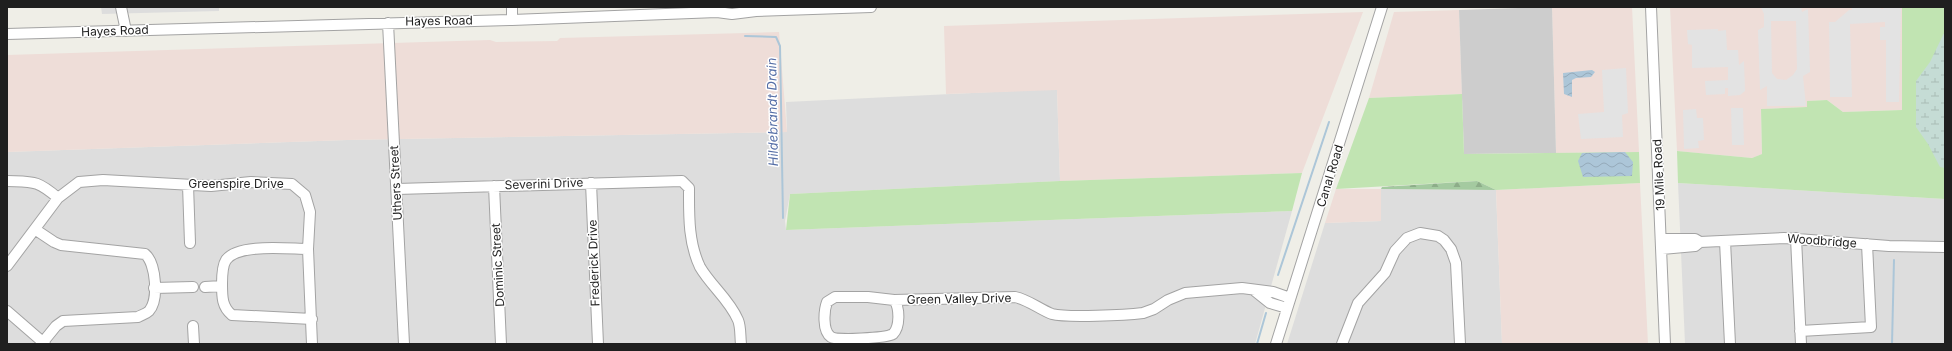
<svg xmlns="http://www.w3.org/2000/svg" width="1952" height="351" viewBox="0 0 1952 351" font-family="Inter,sans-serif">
<defs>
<pattern id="forest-firs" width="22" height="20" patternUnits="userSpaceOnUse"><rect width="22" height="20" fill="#a4caa0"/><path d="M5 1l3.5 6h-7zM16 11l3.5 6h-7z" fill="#8dad89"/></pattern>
<pattern id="wetland-marsh" width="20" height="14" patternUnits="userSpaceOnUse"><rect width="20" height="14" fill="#c5dcd5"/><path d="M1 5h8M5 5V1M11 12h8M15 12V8" fill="none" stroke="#a9bcb6"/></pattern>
<pattern id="water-waves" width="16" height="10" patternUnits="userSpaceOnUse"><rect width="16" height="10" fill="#acc6d8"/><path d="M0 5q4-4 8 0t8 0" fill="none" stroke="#94aab9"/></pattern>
</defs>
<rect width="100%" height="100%" fill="#efeee7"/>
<path fill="#ddd" d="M101 7H219V11L102 14Z
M1057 89 1060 181 790 194 785 221 786 230 1292 211 1255 344H7V152L347 140 787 132 786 102Z
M1678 183 1945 199V344H1685Z
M1381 189 1496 190 1502 344H1287L1325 223 1381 221Z"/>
<path fill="#eeddd8" d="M1552 7H1632L1639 152 1556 153Z
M1670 7H1902V110L1843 112 1827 100 1808 101V107L1761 109 1762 154 1752 158 1677 151Z
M1459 10 1462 94 1369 98 1394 12Z
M1363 12 1302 173 1060 181 1057 90 946 94 944 26Z
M779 32 787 132 347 140 7 152V55L490 40 496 42 557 41 560 38Z
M1640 183 1648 344H1502L1496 190Z
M1336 189H1381V221L1325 223Z"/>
<path fill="#cdcdcd" d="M1552 7 1556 153 1464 154 1459 10Z"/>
<path fill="#c1e4b2" d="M1902 7H1945V199L1678 183 1677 151 1752 158 1762 154 1761 109 1807 107V101L1827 100 1843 112 1902 110Z
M1462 94 1464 154 1639 152 1640 183 1496 190 1477 181 1336 189 1369 98Z
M1302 173 1292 211 786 230 790 194 1060 181Z"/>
<path fill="url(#forest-firs)" d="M1477 181 1496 190 1381 189 1382 187Z"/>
<path fill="url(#wetland-marsh)" d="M1945 31V168L1940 167 1928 144 1916 127V81L1930 62Z"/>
<path fill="#e3e3e3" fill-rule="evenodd" d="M1761 7H1801L1802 12 1808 9 1810 72 1803 76 1806 106H1767V86L1760 90 1758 30 1764 27V14ZM1771 21H1796L1797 69 1793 75 1786 80 1777 79 1772 73Z
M1852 7H1881V9H1883L1884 7H1901L1899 102H1886V40H1880V27H1885V22L1850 24 1852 97H1830L1829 22H1835L1849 10H1852Z
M1718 29V31L1726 30 1727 50H1738L1739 65 1744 61 1745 91 1740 95 1728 96V88H1725V94L1706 95 1705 81 1728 80V67L1692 68V45L1688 44 1687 30Z
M1626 68 1628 113 1622 115 1623 137 1581 139 1578 114 1604 112 1602 70Z
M1731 108H1743L1744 145H1732Z
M1696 109 1697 118H1703L1704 140 1698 141 1699 148 1684 149 1683 110Z"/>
<path fill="url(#water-waves)" d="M1592 70 1595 72 1591 77 1576 78 1572 80V97L1564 94 1563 73Z
M1625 152 1633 162 1632 176 1583 177 1578 161 1582 153Z"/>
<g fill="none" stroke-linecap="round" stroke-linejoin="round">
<path stroke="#acc6d8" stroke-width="2" d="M745 36 776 37 780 46 783 218
M1278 275 1329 122
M1257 344 1266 313
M1892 344 1894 260"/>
<g stroke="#a3a3a3" stroke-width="12">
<path id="minor" d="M121 7 126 31
M512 7V20
M1651 7 1665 344
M388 23 404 344
M7 34 512 20 717 12 732 14 756 11 871 7
M7 181C34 182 37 180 58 198
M591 183 598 344
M188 185 190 243
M494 186 501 344
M397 189 682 181 689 188C689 214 688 242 700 267 711 286 729 299 738 320 741 327 740 336 741 344
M36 230 54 242 61 245 145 254C156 263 159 300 149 311 146 314 141 315 138 317L63 321 56 326 43 342
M1796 238 1801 344
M1662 239H1695L1700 242 1784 238 1889 246 1945 247
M1725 241 1730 344
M308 249C289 249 238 243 226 260 222 266 222 277 222 284 222 297 222 307 232 315L312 319
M1662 249 1695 246 1700 242
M7 266 58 198 79 182 103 180 211 186 251 182 292 184 305 195 310 212 308 249 312 344
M205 287 222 286
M154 288 193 287
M1255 291 1270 303 1287 308
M894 300C900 308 900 327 893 334 886 338 837 341 831 337 822 331 824 310 827 302L835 297H868L894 300 1015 297C1029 300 1039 309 1052 314 1067 318 1126 315 1143 313L1154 309 1168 300 1185 293 1242 288 1273 292 1290 298
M7 311 45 344
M193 326 194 344
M1800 331 1871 327 1867 244
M1276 344 1382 7
M1342 344 1358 303 1385 273 1395 251 1407 238 1420 233 1438 236 1444 240 1451 249 1456 263 1460 344"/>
</g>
<use href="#minor" stroke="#fff" stroke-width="10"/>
</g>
<g text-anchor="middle" stroke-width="3" stroke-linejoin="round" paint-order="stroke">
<g font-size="12" fill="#1f1f1f" stroke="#fff">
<text transform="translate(439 21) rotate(-1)" y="4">Hayes Road</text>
<text transform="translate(115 31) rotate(-2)" y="4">Hayes Road</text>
<text transform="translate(1659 175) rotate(-93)" y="4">19 Mile Road</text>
<text transform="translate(1330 176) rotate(-73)" y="4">Canal Road</text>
<text transform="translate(396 183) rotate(-93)" y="4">Uthers Street</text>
<text x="236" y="188">Greenspire Drive</text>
<text transform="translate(544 184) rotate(-2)" y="4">Severini Drive</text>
<text transform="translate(1822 241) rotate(4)" y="4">Woodbridge</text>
<text transform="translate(594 263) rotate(-92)" y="4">Frederick Drive</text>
<text transform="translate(498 265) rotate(-93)" y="4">Dominic Street</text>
<text transform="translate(959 299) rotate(-1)" y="4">Green Valley Drive</text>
</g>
<g font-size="13" font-style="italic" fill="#556ea6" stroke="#fff">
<text transform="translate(772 112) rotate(-91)" y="5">Hildebrandt Drain</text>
</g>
</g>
<rect width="1952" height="351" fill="none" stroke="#1f1f1f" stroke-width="16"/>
</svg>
